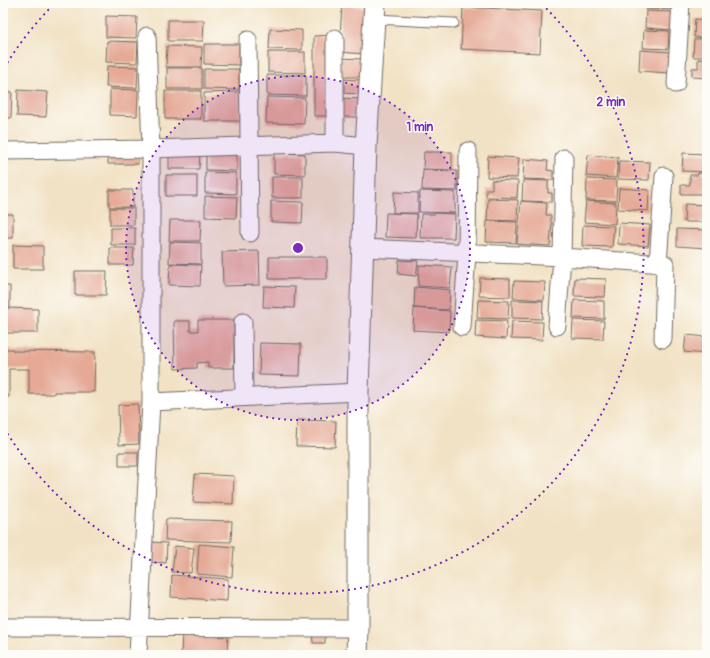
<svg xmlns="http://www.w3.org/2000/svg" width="710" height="658" viewBox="0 0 710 658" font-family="Pangolin,sans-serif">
<rect width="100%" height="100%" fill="#fdfcf7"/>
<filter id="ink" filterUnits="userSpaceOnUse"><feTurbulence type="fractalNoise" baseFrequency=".025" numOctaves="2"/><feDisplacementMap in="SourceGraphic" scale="8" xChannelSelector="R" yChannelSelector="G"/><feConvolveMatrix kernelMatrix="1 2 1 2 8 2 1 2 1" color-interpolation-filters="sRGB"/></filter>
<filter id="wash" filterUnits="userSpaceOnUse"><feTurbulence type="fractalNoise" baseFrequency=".012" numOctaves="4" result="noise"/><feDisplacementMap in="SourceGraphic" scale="16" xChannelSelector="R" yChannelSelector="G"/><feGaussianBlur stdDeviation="0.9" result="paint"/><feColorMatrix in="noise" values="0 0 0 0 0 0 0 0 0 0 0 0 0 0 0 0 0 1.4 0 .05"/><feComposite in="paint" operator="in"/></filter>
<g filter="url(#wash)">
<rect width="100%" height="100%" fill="#f2e2c5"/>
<g id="blocks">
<path fill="#e5a995" d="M646 3H673V10L646 9Z
M342 5 367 7 365 54 339 52Z
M463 7 542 11 540 53 461 49Z
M646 11 672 12 671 30 645 28Z
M106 16 137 17 136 38 106 37Z
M695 19 707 20V38L694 37Z
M168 20H204L203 41H168Z
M270 29 302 30V50L269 49Z
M644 30 669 31 668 49 643 48Z
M331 35 332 116H314V36Z
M694 39H707V57H693Z
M107 41 138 42 137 63 106 62Z
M204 44H239V65L204 64Z
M167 46 202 47 201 67H166Z
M640 50 670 52 669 73 639 71Z
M268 52H305V73L268 72Z
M339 58 363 59V77H338Z
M698 59 707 60V78L692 77V68H698Z
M107 66 138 67 137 88 106 87Z
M167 68H202V89H167Z
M204 69H239V90L204 89Z
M267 75H306V96L267 95Z
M339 79 364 80 363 94 338 93Z
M110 89 138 90 137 116 110 115Z
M18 90 48 92 46 117 17 116Z
M165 91H201V119H165Z
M3 92H12L11 118H3Z
M240 92V121H204V93Z
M267 97 305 98 304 124 266 123Z
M338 98 362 99V117H337Z
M206 151H237V171L206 170Z
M169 152 200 153 199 169H169Z
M424 152H452V170L423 169Z
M108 153H138V164H108Z
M274 153 305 154V175L274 174Z
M683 153 707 154V172L682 171Z
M588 155 618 157 616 178 586 176Z
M488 156 519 158 517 178 487 177Z
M524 159 548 161 547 170 553 171V180L523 179Z
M619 161 650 162 649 180 618 179Z
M423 170 457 171V191L422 190Z
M205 172 236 173V194L205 193Z
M698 173H707V194H681V185H690V175H698Z
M166 175H197V196H166Z
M272 177H303V198H272Z
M587 179 617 180 616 201 586 200Z
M492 180 518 181 517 198 486 197V189H492Z
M523 180 548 181V193H552V202L522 201Z
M619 188 649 190 648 211 618 209Z
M109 190H133V207H109Z
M420 191 455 192V213L419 212Z
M394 192 418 193V213H393Z
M205 196 237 197 236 218 205 217Z
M488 199 518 200 517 221 487 220Z
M271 201 303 202 302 223 271 222Z
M521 201 547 203 546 215H551V223H552L550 246 517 244Z
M586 201 616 203 615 224 584 222Z
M685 204 707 205V222H684Z
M110 208H134V225H110Z
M386 213 417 214 416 238 385 237Z
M435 213 455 214 454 238H420L421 214H435Z
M3 214H13V238H3Z
M170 220H201L200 241H169Z
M487 221 517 222 516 243 486 242Z
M619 223 650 225 648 246 618 244Z
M583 225 614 226 612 247 582 246Z
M111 228H135V245H111Z
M677 229 707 230V248L677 246Z
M170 242 201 243V264L169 263Z
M13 245 43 246V269H13Z
M110 248H134L133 265H110Z
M259 251 260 285 223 286 222 252Z
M269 257H327V279H269Z
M399 260 418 261 416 276 398 274Z
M170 264 201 265 200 286 169 285Z
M419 265 452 267 450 288 418 286Z
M75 271H107L106 295H75Z
M480 278 510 279V297L479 296Z
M575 278 606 279 605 297 574 296Z
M514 281 545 282 544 300 513 298Z
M3 286H10V307H3Z
M264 286 295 287 294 308 263 307Z
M415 287 450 290 449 310 414 308Z
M478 300 509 301 508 319 477 318Z
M512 300 543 301 542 319 512 318Z
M574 300 604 301V319L573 318Z
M6 308 38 309V333H6Z
M414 308 450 311 449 332 413 330Z
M198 320H234V368H208V362L197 363V368L175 369 174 321H190V331H198Z
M476 320 507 321 506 339 475 337Z
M573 320 604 321 603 339 572 338Z
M512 321 543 322 542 340 511 339Z
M686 335 707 337V354L684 352Z
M260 343 301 344 300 376 259 375Z
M3 349H13V351L95 352 94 392H54V394H29V369H9V397H3Z
M138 404 139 444 119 445 118 405Z
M297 420 336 421 335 447 296 446Z
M119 452H138V466H119Z
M195 474 234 476 233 504 193 502Z
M166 519 232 521 231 542 165 540Z
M150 542 167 543 166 563 150 562Z
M199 544 234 547 232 577 197 574Z
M175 546 194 548 191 573 172 572Z
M172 575 228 579 227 601 171 597Z
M325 631V643H313L312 632Z
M182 633 228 636 227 655H181Z"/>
</g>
</g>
<g filter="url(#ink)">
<use href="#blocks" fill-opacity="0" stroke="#716b61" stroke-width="1"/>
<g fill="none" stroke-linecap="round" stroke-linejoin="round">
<g stroke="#716b61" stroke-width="11">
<path id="service" d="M375 19 454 23"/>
</g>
<g stroke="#716b61" stroke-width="19">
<path id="minor" d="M147 36 151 149V402L358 392
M248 40 250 233
M676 84 681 3
M335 143V38
M3 151 151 149 335 143 366 146
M363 248 562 257 665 264 663 339
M658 264 664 176
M243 322 244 397
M557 326 562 257 564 158
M462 327 467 253 468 151
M3 627 358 628
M138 655 151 402"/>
</g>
<g stroke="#716b61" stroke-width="23">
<path id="tertiary" d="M357 655 358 628V392L366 146 375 3"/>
</g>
<use href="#service" stroke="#fff" stroke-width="9"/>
<use href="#minor" stroke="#fff" stroke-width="17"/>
<use href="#tertiary" stroke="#fff" stroke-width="21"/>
</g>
</g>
<circle cx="298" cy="248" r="172" fill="#7b2cbf" fill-opacity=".12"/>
<g fill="none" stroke="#7b2cbf" stroke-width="2" stroke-dasharray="2 4">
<circle cx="298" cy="248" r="172"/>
<path d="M4 68A345 345 0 0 1 54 4M542 4A345 345 0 1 1 4 428"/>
</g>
<circle cx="298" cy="248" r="6" fill="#7b2cbf" stroke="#fdfcf7" stroke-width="2"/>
<g font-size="12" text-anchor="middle" font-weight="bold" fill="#7b2cbf" stroke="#fdfcf7" stroke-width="3" stroke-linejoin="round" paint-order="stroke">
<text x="611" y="106">2 min</text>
<text x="420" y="131">1 min</text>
</g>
<rect width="710" height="658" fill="none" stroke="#fdfcf7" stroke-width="16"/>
</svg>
